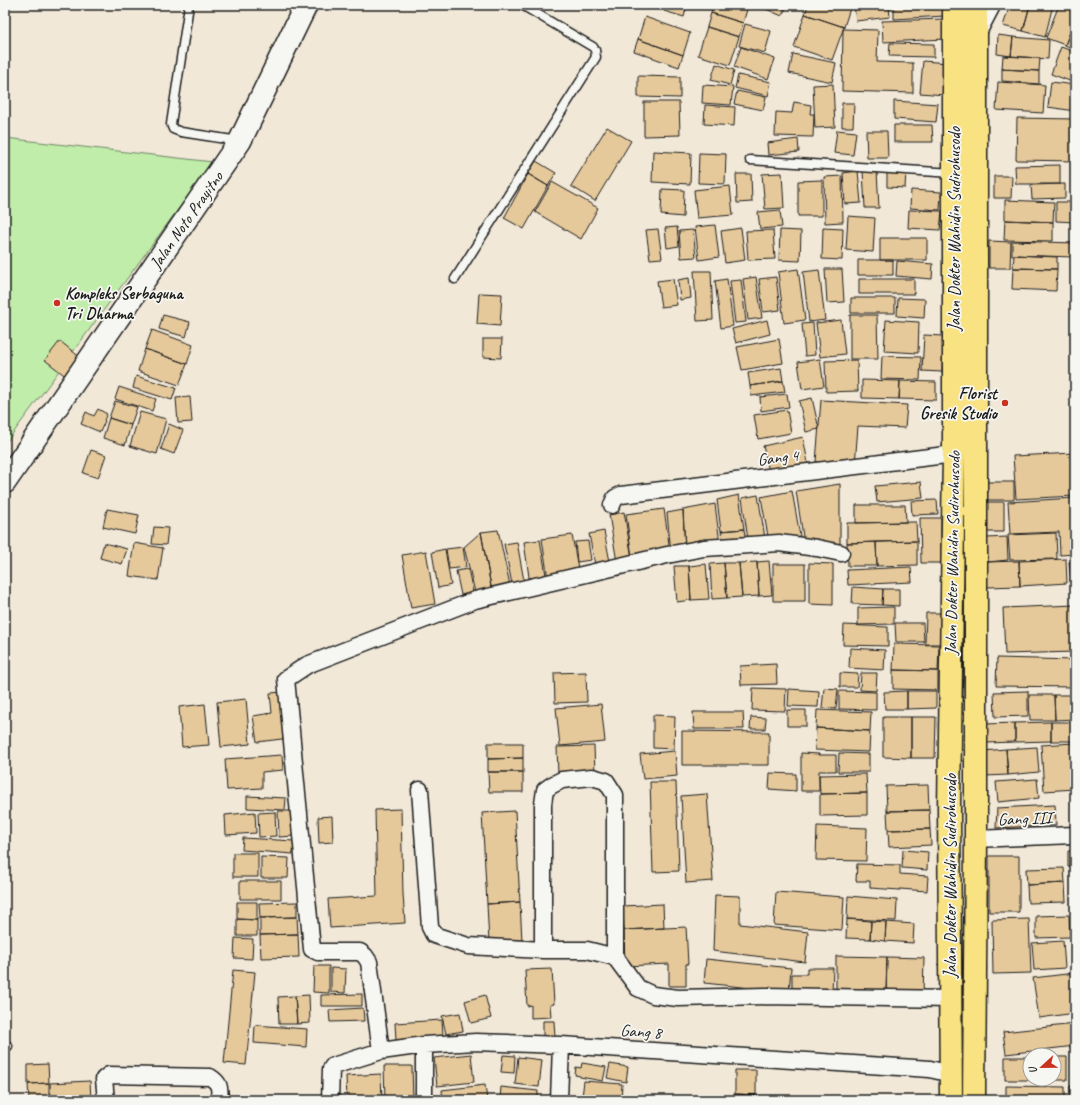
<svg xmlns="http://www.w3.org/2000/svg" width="1080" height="1105" viewBox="0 0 1080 1105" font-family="Caveat,sans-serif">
<rect width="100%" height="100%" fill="#f1e8d8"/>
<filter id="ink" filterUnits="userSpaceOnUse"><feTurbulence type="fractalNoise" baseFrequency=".025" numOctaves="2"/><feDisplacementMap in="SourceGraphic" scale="8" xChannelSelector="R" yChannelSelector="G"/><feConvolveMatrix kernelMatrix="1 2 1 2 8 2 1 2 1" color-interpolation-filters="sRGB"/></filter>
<g filter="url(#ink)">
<path fill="#c0edaa" stroke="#6e8463" d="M5 138 213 162 5 444Z"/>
<path fill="#e6c99a" stroke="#1c1c1c" d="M643 5H661L660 10Z
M665 5H687L684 17 664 11Z
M713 5H744L748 6 743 23 711 13Z
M757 5H787L782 16Z
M808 5H851L844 27 805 14Z
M854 5H889L890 17 856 21Z
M894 5H944L945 16 894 19Z
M1010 5H1030L1023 31 1003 26Z
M1030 5H1053L1045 37 1023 31Z
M1059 5H1075V20L1065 45 1046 38Z
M711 13 743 23 739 37 707 27Z
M805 14 844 27 832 60 794 47Z
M645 17 690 33 683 55 638 39Z
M945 19 946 39 883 42 882 21Z
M1075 20V49L1065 45Z
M745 24 771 31 765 53 739 46Z
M707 27 739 37 730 65 698 55Z
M843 29 878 30 877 62 913 63V93L842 91Z
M998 35 1013 37 1011 56 997 54Z
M1013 37 1049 40 1048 59 1011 56Z
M638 39 683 55 679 67 634 51Z
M890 43 934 44V57L889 56Z
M741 47 775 59 768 79 734 67Z
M1061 47 1075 52V83L1051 74Z
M793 54 836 63 832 82 789 73Z
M1003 56 1040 58 1039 71 1002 69Z
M923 61 948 63 945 95 920 93Z
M716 64 734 70 730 85 711 80Z
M1002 69 1039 71V84L1002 81Z
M738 75 771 82 768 96 735 88Z
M638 76 680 77V98L638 97Z
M998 82 1045 85 1043 113 996 110Z
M1051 82 1075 85V111L1048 107Z
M833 84 835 127 815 128 813 85Z
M703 85 733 87 731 105 702 103Z
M737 91 766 97 763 110 734 104Z
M894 101 938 104 936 122 894 119Z
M644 102H679L680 135 644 136Z
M794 102 811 105 810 114H814L813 137 775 136 776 112 792 113Z
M842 103H854L853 127H842Z
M705 105 735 107 734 126 704 124Z
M1017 118 1075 119V161L1016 160Z
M894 125H932L933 142H894Z
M607 127 631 141 595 201 571 186Z
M837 130 856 132 853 155 834 153Z
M866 131H887L888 158H867Z
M798 139 799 152 768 155 767 143Z
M653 151 691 153 690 184 652 182Z
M699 153 726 154 725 184 698 183Z
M536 161 556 173 548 186 528 174Z
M1060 165V184H1016L1015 166Z
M887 170 906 171 905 188 887 187Z
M858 171 861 203 845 204 843 173Z
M863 171H877L879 208H865Z
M782 173 784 208 765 209 762 174Z
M528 174 548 186 524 229 504 218Z
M736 174H751L752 202 737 203Z
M842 176 843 222 825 223 824 177Z
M994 176H1012L1011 198H994Z
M822 180V216H798V181Z
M552 182 598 208 581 239 535 212Z
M1065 184V198L1032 199 1031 185Z
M730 186 733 215 697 218 694 190Z
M662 189 684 190 683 217 661 215Z
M911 190 941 192 940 210 910 208Z
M1005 200 1054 202 1053 222 1005 220Z
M1056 202H1075V222L1056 221Z
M780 210 782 227 760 229 758 212Z
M909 210 942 211 940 230 908 228Z
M848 216 875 218 873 252 846 250Z
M1005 220 1053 222V241L1004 240Z
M715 225 719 257 699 260 695 227Z
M677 227 679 246 667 248 665 228Z
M741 228 745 260 725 263 721 231Z
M823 228 843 229 842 260 822 259Z
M658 229 662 258 650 259 646 230Z
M693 230 696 257 681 258 679 231Z
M773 230 775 259 748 260 746 231Z
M780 230 801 231 800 261 779 260Z
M880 238H927V260H880Z
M989 241 1011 242 1010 268H989Z
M1012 241 1075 243V257L1012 255Z
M1014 255 1057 257V269L1013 268Z
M858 260H893V275H858Z
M897 261 933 264 932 279 896 276Z
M1013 268 1057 269 1056 291 1012 289Z
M798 269 805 320 784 323 778 272Z
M825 269H842L844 302 827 303Z
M819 270 825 320 809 322 803 272Z
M694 271H711L713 320 697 321Z
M756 277 762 318 748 320 743 279Z
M776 277 780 310 763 312 759 279Z
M689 278 691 298 680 300 678 280Z
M673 279 677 305 661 307 657 281Z
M727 279 733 326 721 328 715 281Z
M859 279H914V294H859Z
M741 280 746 322 735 323 730 281Z
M479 293 502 294 500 326 477 324Z
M851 298H895V313H851Z
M898 298 925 299 924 318 897 316Z
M163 315 190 322 186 337 159 329Z
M850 315H877L878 359H850Z
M767 320 770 334 736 343 732 329Z
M841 320 845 354 820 357 816 323Z
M886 320 919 322 918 353 884 351Z
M813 323 815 355 805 356 802 324Z
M152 330 193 345 187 364 145 349Z
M924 335 943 336 942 372 922 371Z
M483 339H502L501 358 483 357Z
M779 339 783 363 742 370 737 347Z
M60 341 82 359 68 378 45 360Z
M145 349 187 364 179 385 138 371Z
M882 356 921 357 920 380 881 379Z
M820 359 824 386 802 389 798 362Z
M857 360 858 391 826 392 825 361Z
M781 368 783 381 750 386 748 373Z
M136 376 176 388 172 400 133 388Z
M862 380 900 381 899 399 862 398Z
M783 381 785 392 751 396 750 386Z
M900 381 936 382V400L899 399Z
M119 387 156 399 152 411 115 399Z
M787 394 789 407 761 411 760 397Z
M190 397 192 422 178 423 176 398Z
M812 398 819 429 806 432 799 401Z
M821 400 907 405 905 428 858 426 855 465 816 462Z
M115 401 137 407 131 425 109 418Z
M98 409 107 414 104 420 105 421 100 432 81 424 86 412 94 416Z
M787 410 791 433 758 439 754 415Z
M140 412 166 419 157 454 130 446Z
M109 418 131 425 125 445 103 438Z
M169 424 183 430 174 454 161 449Z
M803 437 808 463 769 471 763 446Z
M91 450 106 455 98 478 83 473Z
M1075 453V496L1016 499 1013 456Z
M921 482 923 498 877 502 875 486Z
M984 482H1014V500H984Z
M840 484V550L804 543 796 491Z
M792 491 800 536 769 542 761 497Z
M739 495 744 529 721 531 717 500Z
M758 495 765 538 748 540 742 498Z
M1075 498V554L1060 555 1059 532 1010 534 1008 502Z
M937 500 938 514 912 515 911 501Z
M982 502H1004V532H982Z
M715 504 720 544 685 550 683 510Z
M856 505H905L906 522 856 523Z
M107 509 139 515 135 534 103 527Z
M664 509 670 551 632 557 626 514Z
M683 510 685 550 671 552 667 513Z
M624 512 632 558 617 562 609 515Z
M920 518H941V563H921Z
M916 522 917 541 847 543V523Z
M154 527 168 528 166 545 152 544Z
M744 529 746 543 723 545 721 531Z
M498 530 510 585 492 592 481 532Z
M604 531 611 567 596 570 589 534Z
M481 532 492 592H475L464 547Z
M1056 533 1057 559 1010 560 1008 535Z
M572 535 579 574 548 579 542 539Z
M1007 537 1008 560 988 562 987 538Z
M540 540 547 581 530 584 524 542Z
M588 541 591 560 577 562 575 542Z
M917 541V565L877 566 876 542Z
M517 542 524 581 512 584 504 544Z
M876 542 877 566H848L847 543Z
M104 543 127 549 122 564 100 558Z
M134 543 163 548 158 580 129 576Z
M463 547 466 567 449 569 446 549Z
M445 549 451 585 438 588 432 552Z
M426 551 435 604 411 608 402 555Z
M1066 559 1067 583 1020 586 1019 561Z
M769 561 772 595 759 596 757 562Z
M1019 561 1020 586 987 587 986 562Z
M757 562 759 596 742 597 739 563Z
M1069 562H1075V580L1071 581Z
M724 563H739L742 597 727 598Z
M724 563 727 598 712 599 710 564Z
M809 563 833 564V605L809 604Z
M706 564 709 599 691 600 689 566Z
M773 564H805V601H773Z
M674 566H689L691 600 677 602Z
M911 567 912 582 848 585 847 570Z
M468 569 473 592 461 595 456 571Z
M853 587 883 589 882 605 852 604Z
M883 589H899V606L882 605Z
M1075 605V652L1005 654 1003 608Z
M894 607V624L858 625V608Z
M926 613H943L942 644H925Z
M895 623H923L924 642H896Z
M844 625 888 627V646L843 645Z
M894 644 939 645 938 671 893 670Z
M850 648 885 650 884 670 849 668Z
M997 658 1075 660V687L996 686Z
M776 664 777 684 741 685 740 666Z
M893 670 938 671V690L893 689Z
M586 672 587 702 555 703 554 673Z
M840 673 858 674 857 687H840Z
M861 673H877L876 691 860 690Z
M753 688 786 689 785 711 752 710Z
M824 688 838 689 836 709 822 708Z
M789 689 819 691 818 707 788 706Z
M839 691 876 692V710L839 709Z
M907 691H936V708L907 709Z
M907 691V709H885L884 692Z
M1028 691V716L995 717 994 692Z
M283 692 290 738 257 742 253 716 272 713 270 693Z
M1029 695H1054L1055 720H1030Z
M1054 695H1075V719L1055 720Z
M246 699 250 744 221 747 217 702Z
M205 704 209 745 182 747 179 707Z
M601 704 605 742 560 746 556 708Z
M787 710H806V726H787Z
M817 710 871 712 870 731 816 728Z
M693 712H743L744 729H694Z
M653 715 675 716 674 749 653 748Z
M751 717 766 718 765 729H750Z
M883 717H911V758L883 757Z
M911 717H936L935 758H911Z
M1051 722H1075V741H1051Z
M1051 722V741L1015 742V723Z
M1015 723V742L986 743 985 724Z
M816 728 870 731 869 752 815 750Z
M682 731 769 732V765H682Z
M488 743H523V758L488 759Z
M1075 743V789L1044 791 1041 745Z
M594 746 595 774 558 775 557 747Z
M1037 747 1039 772 1008 775 1006 749Z
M1006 749 1008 775 985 776 983 751Z
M675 751 677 776 643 779 640 754Z
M801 753 819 754 818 755H836V771H819V791H801Z
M839 753 869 754V772H838Z
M282 755 283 770 262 772V788L227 790 225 759Z
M523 758V772H488V759Z
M488 772H523V792H489Z
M770 773 796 774V791L769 789Z
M866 774 867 793 820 794 819 775Z
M1037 779 1039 798 998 802 996 782Z
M650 782H676L679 871 653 872Z
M928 785 929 810 887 811 886 786Z
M867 793V815L820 816V794Z
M707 794 713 881 686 883 681 796Z
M247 796 286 798 285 810 247 808Z
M1055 805 1056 825 996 828 997 808Z
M401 809 403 894 405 923 330 928 328 899 377 896 375 810Z
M929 810 930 829 888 830 887 811Z
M278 811H293L294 836 279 837Z
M515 811 520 902 487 904 482 813Z
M255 812 256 833 226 835 225 815Z
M275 812 276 836 259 837 258 813Z
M332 816 333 842 319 843 318 817Z
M817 826 867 828 866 861 816 860Z
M930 829 931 845 889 847 888 830Z
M243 838 294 841 293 854 242 850Z
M903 850 928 852 927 870 902 868Z
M1068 851H1075V867H1068Z
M233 853H258V877H233Z
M989 856H1019V912H989Z
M261 857 289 858 288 878H261Z
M857 864 900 865V874L928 876 927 891 900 889V890L870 888V881H856Z
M1064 868 1065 883 1027 885 1026 869Z
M240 881H281V899H240Z
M1065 883 1066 902 1028 903 1027 885Z
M776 892 844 897 842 930 774 925Z
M715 895 740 896V924L808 932 805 962 713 951Z
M848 896 897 900 896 921 847 919Z
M237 902H257V920L237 919Z
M297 902V917L260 918 259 903Z
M520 902 522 941 489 943 487 904Z
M663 904 664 928 624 930 623 906Z
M1069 915 1070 937 1036 938V916Z
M297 917 298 934 260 935V918Z
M237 919 257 920V936H237Z
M847 919 871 921 870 939 846 938Z
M1029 919 1031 973 993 974 992 920Z
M871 921 886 922 885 941 870 939Z
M886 922 914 924 913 943 885 941Z
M686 927 688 964H686V986H669V964L625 966 624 930Z
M298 934 299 957 261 958 260 935Z
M235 938 253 939 252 959 234 958Z
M1063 941 1065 968 1034 970 1032 943Z
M836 956 887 957 886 994 836 993Z
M887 957 924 958 923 995 886 994Z
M706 959 791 968 789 992 704 983Z
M314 966H329V993L313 992Z
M331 968 346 969 345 993 331 992Z
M807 968H833L832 991 792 989V974H807Z
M552 969 554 1004 550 1005 551 1017 531 1018V1005L527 1006 525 970Z
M233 970 255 972 246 1065 224 1063Z
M1075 973V1013L1039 1018 1033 978Z
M362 994V1006H321V995Z
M309 995 310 1023 297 1024 295 996Z
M485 995 491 1018 471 1023 465 1001Z
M295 996 297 1024H279L278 997Z
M363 1008 364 1021 330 1022 329 1010Z
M460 1013 463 1031 446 1034 442 1016Z
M442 1020 443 1037 396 1040 395 1023Z
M543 1021H554L555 1038 543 1039Z
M1075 1024V1046L1006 1054 1003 1032Z
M255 1025 307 1029 306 1047 254 1043Z
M471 1054 474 1082 437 1086 434 1058Z
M503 1055 515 1056 514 1073 501 1072Z
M518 1057 542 1060 539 1087 515 1084Z
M1005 1057H1030V1079H1054V1057H1067V1080H1005Z
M582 1063 606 1067 603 1081 580 1077V1076L575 1075 576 1067 581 1068Z
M48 1064 49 1083 28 1084V1065Z
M610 1064 628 1067 626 1082 607 1078Z
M384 1066H412L413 1100H385Z
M735 1070H756V1095L735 1094Z
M381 1074 382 1100H347L346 1076Z
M90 1081 91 1100H51L50 1083Z
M584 1081 622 1084 621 1100 582 1097Z
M49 1083V1100H29L28 1084Z
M485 1085 487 1100H443L442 1090Z
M1006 1086 1065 1087V1100H1006Z
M1070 1086H1075V1100H1070Z
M501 1087 538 1091V1100H500Z
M735 1094 756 1095V1100H735Z"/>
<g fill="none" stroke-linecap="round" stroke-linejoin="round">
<g stroke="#1c1c1c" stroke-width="11">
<path id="lane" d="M189 5 171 124 173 129 181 132 239 141
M750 160 953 173
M455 279 596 57 595 50 593 47 522 5
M5 1049 8 1046"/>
</g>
<g stroke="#1c1c1c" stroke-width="19">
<path id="street" d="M612 505 615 498 621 495 954 454
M420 790 430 927 434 935 468 946 543 950H587L615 957 638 988 653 995 678 998 765 996 951 999
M976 839 1075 835
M543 950V804L545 790 552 785 562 780 592 777 606 781 615 795V957
M381 1051 369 962 365 956 360 952H318L312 949 286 679 307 665 475 600 667 555 704 548 779 543 817 548 841 553
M106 1100 104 1079 109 1075 210 1077C221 1084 219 1088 220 1100
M330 1100 331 1069 333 1066 381 1051 424 1045 476 1042 561 1045 930 1069 951 1074
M424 1100V1045
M559 1100 561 1045"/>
</g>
<g stroke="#1c1c1c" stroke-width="25">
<path id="secondary" d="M977 28 989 5
M5 482 240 141 306 5"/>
</g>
<g stroke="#1c1c1c" stroke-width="25">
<path id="highway" d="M951 1100 949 808 954 454V5
M974 1100 976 839V5"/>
</g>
<use href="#lane" stroke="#f6f6f2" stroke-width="8"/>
<use href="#street" stroke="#f6f6f2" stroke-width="16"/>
<use href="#secondary" stroke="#f6f6f2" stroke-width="22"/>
<use href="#highway" stroke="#f8e281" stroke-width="22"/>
</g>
</g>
<g fill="#c8321e" stroke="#f6f6f2" stroke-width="1.5">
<circle cx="57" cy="303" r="4"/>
<circle cx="1005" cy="403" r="4"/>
</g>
<g text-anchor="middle" stroke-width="3.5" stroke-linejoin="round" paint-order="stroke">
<g font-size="17" fill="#1c1c1c" stroke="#f6f6f2">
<text transform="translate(186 220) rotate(-55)" y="6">Jalan Noto Prayitno</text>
<text transform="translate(954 229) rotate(-90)" y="6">Jalan Dokter Wahidin Sudirohusodo</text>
<text transform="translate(778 457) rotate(-7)" y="6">Gang 4</text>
<text transform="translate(952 553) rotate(-89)" y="6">Jalan Dokter Wahidin Sudirohusodo</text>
<text transform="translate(1025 818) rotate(-2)" y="6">Gang III</text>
<text transform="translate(950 876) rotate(-90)" y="6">Jalan Dokter Wahidin Sudirohusodo</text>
<text transform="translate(641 1031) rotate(4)" y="6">Gang 8</text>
</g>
<g font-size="17" font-weight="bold" fill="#1c1c1c" stroke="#f6f6f2" text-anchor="start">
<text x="65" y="299">Kompleks Serbaguna<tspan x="65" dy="20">Tri Dharma</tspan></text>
<text x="997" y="399" text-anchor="end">Florist<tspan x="997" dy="20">Gresik Studio</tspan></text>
</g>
</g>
<rect width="1080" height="1105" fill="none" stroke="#f6f6f2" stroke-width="20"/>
<rect x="10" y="10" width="1060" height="1085" fill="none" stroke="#1c1c1c" stroke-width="1.5" filter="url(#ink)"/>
<g transform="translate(1042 1067) rotate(248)"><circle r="19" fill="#f6f6f2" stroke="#9f9f9c"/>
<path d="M0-3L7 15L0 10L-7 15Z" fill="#c8321e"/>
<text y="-6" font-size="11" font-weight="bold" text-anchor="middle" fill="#1c1c1c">U</text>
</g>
</svg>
